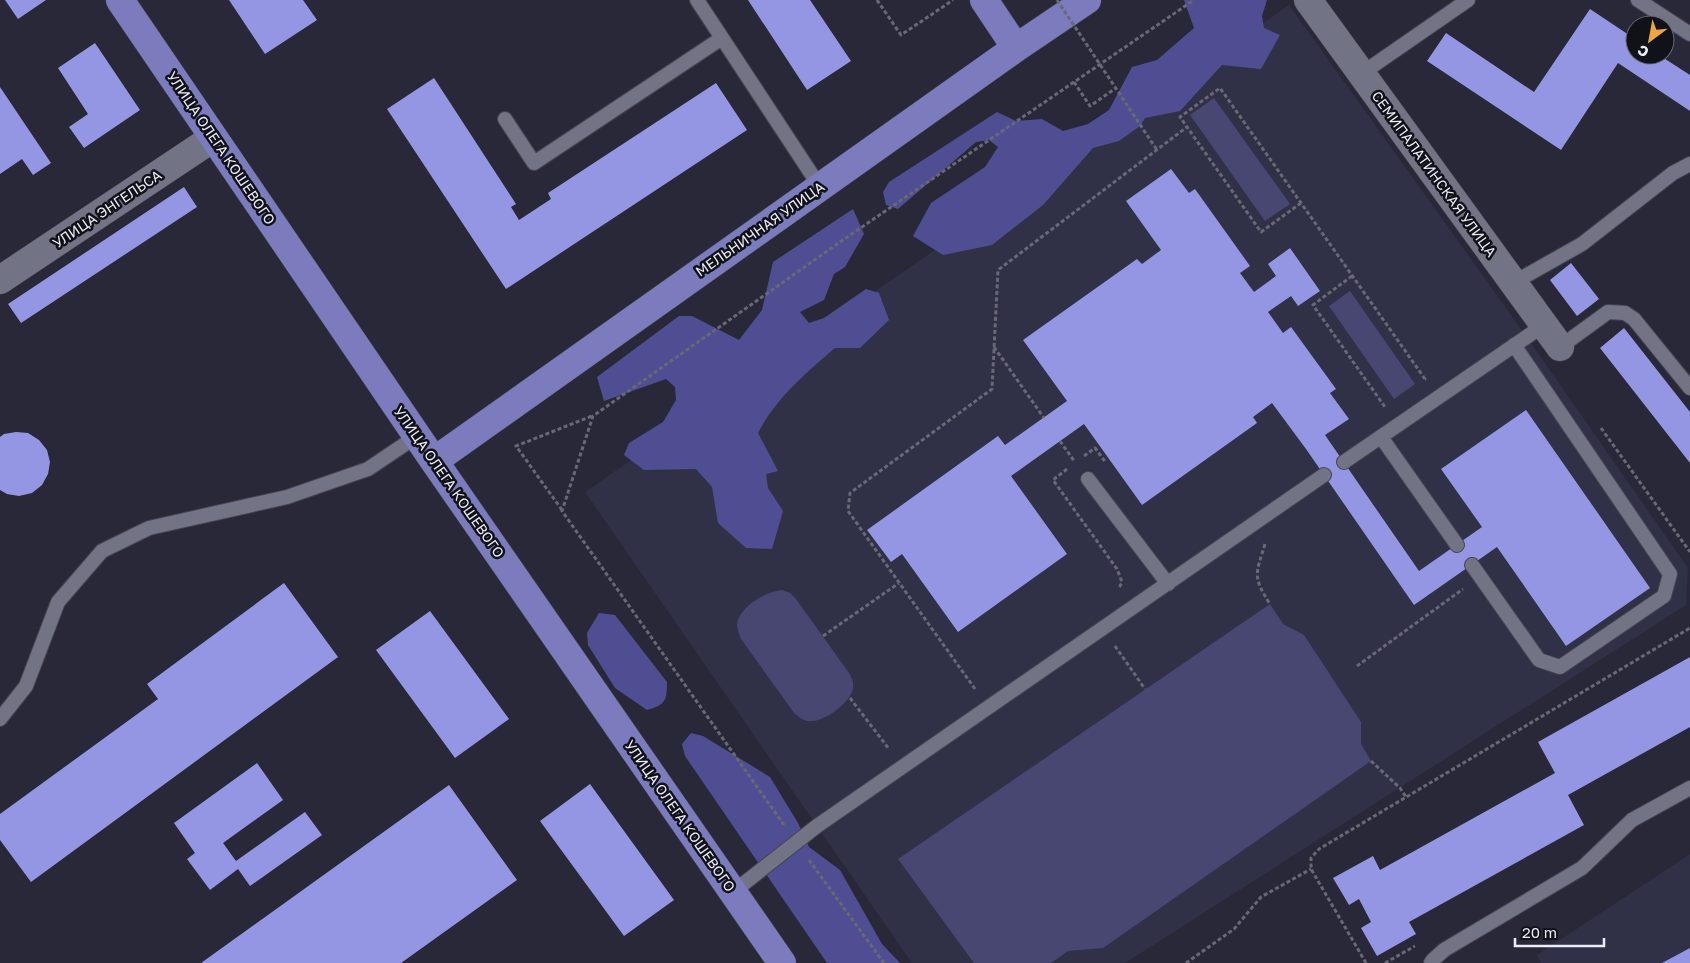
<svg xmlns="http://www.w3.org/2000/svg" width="1690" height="963" viewBox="0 0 1690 963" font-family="'Golos Text',sans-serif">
<rect width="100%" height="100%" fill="#282838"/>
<path fill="#303147" d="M1289 5 1526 336 1688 568 1686 605 1125 963H912L585 492Z
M1690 854V963H1541L1537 955Z"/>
<path fill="#474772" d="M1214 98 1290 204 1265 221 1190 115Z
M1350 291 1415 384 1394 399 1329 306Z
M782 590 790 593 796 599 849 673C852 678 854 682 853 688 851 703 822 724 807 721 802 720 798 716 794 713L741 639C739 634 737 629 737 624 739 607 767 591 782 590Z
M1270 604 1283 624 1304 635 1361 722V744L1371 761 1103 948 1068 951 1051 963H974L898 859Z"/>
<path fill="#504e93" d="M1184 0H1267L1262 16 1264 28 1280 35 1261 69 1222 65 1180 111 1145 118 1140 126 1119 141 1093 148 1043 205 992 245 943 255 913 236 931 203 985 167 998 147 989 140 976 142 898 209 886 205 883 192 889 182 997 112 1016 121 1042 119 1063 131 1088 124 1109 110 1132 67 1157 60 1194 28Z
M853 209 864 234 845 267 834 274 824 300 800 312 809 323 824 318 866 289 879 293 889 320 860 348H835C806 373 776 398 758 433L778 471 766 474 768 488 783 511 772 549 746 548 718 523 712 487 696 469 644 470 624 455 629 443 663 422 676 400 675 387 666 379 604 401 597 377 679 316H692L739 340 762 310 773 262Z
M599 613 615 615 667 682C667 701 665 705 647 710L615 688 588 645 587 633Z
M691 733 703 736 770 777 798 823 809 847 840 870 882 944 900 963H827L685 756 682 744Z"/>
<path fill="#9596e3" d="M5 0H46L18 19Z
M229 0H303L317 20 265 54Z
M748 0H810L851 61 807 90Z
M1590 9 1635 39V55H1659L1690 75V111L1618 63 1561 150 1427 61 1446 33 1534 92Z
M95 43 140 110 84 148 69 127 88 114 58 68Z
M434 78 516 204 511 207 519 220 551 199 548 193 716 83 747 130 506 289 387 109Z
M0 87 51 163 33 175 22 159 0 174Z
M1171 169 1189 193 1195 189 1250 266 1240 273 1254 292 1276 276 1268 264 1290 248 1320 291 1298 306 1291 296 1268 312 1283 333 1291 327 1336 389 1330 393 1349 419 1325 435 1419 571 1482 527 1441 469 1526 410 1650 588 1566 646 1497 547 1414 605 1306 449 1272 403 1253 417 1257 423 1142 505 1084 424 1011 476 1067 554 958 632 902 554 891 562 867 530 998 436 1005 445 1067 401 1023 340 1137 259 1142 264 1161 250 1126 201Z
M184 187 197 207 21 323 8 304Z
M1571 263 1599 299 1577 316 1550 280Z
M1624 328 1690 412V463L1600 348Z
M16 432 28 433 39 440 47 450 50 462 48 474 42 485 32 493 19 496 7 494 0 490V437L4 434Z
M284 583 338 657 31 882 0 840V814L158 699 147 684Z
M430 611 509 719 455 758 376 650Z
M1690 657V727L1568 795 1584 825 1409 922 1416 934 1377 956 1361 928 1371 922 1359 899 1349 905 1333 878 1373 856 1380 870 1555 773 1538 742Z
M257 763 283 800 223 843 236 861 305 812 322 835 250 886 238 869 210 890 187 859 195 853 174 823Z
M590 784 674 900 624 936 540 821Z
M449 785 517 880 401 963H201Z
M1690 948V963H1662Z"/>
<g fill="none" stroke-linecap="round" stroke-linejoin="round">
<g stroke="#464653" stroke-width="16">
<path id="service" d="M697 0 820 187
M1638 0 1690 34
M1361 74 1468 0
M505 119 534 163 722 38
M1513 283 1582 244 1673 173 1690 164
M1560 347 1608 312 1625 313 1634 319 1690 388
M1381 437 1457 545
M1344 462 1544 325
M1088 479 1168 584
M1472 565 1539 660 1560 667 1664 596 1670 574 1514 345
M0 719 26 686 58 602 102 551 149 528 287 497 368 469 417 436
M733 892 817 826 1324 475
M1431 963 1433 960 1444 950 1582 868 1632 820 1690 788"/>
</g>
<g stroke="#464653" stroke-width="29">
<path id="minor" d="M1308 0 1560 347
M0 280 213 138"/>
</g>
<g stroke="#464653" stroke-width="29">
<path id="primary" d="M120 0 434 461 782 963
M984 0 1016 48
M434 461 1016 48 1087 0"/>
</g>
<path stroke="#686876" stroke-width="3" stroke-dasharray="4 2.5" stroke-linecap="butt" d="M877 0 901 35 953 0
M1093 54 1157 150
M1074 82 1090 106 1116 88
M1301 203 1261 232 1180 117 1220 88 1425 379H1424
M1352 276 1313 305 1385 407
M994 347 1044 418
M1601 428 1690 552
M1060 441 1075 462
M1084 456 1095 448 1106 463
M1067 469 1053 480 1117 569 1122 582 1119 588
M562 510 516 446 592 416
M1265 544C1256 574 1252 576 1270 604
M823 636 899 583
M1115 646 1145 689
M1357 666 1463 589
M975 689 848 511 850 493 992 389 998 270 1187 127
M850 698 889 749
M1371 761 1400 788 1406 797
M784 825 562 511 593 416 840 242 1194 0
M809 860 884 963
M1186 963 1234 929 1261 897 1311 869
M1366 963 1311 869V858L1319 849 1690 628
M1385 963 1415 946"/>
<use href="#service" stroke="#727385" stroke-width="14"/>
<use href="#minor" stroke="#727385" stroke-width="28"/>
<use href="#primary" stroke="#7c7bbd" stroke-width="28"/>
<path stroke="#686876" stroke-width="3" stroke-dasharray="4 2.5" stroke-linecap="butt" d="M1057 0 1093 54"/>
</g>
<g text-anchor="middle" stroke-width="5" stroke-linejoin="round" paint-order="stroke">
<g font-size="14" fill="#ecedf7" stroke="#111219">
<text transform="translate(221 148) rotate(56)" y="5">УЛИЦА ОЛЕГА КОШЕВОГО</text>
<text transform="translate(1434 174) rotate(54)" y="5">СЕМИПАЛАТИНСКАЯ УЛИЦА</text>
<text transform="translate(107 209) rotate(-34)" y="5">УЛИЦА ЭНГЕЛЬСА</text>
<text transform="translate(760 229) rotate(-35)" y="5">МЕЛЬНИЧНАЯ УЛИЦА</text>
<text transform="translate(449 482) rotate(55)" y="5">УЛИЦА ОЛЕГА КОШЕВОГО</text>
<text transform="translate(680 816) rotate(55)" y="5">УЛИЦА ОЛЕГА КОШЕВОГО</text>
</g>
</g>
<g transform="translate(1650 40) rotate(212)"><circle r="24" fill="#111219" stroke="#696a72"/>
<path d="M0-4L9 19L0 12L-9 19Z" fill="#efa73d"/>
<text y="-8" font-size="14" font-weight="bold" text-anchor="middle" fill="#ecedf7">С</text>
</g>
<path d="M1515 938v8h89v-8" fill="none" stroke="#ecedf7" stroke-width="2.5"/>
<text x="1522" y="938" font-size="15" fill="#ecedf7" stroke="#111219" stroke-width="4" paint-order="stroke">20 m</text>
</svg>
